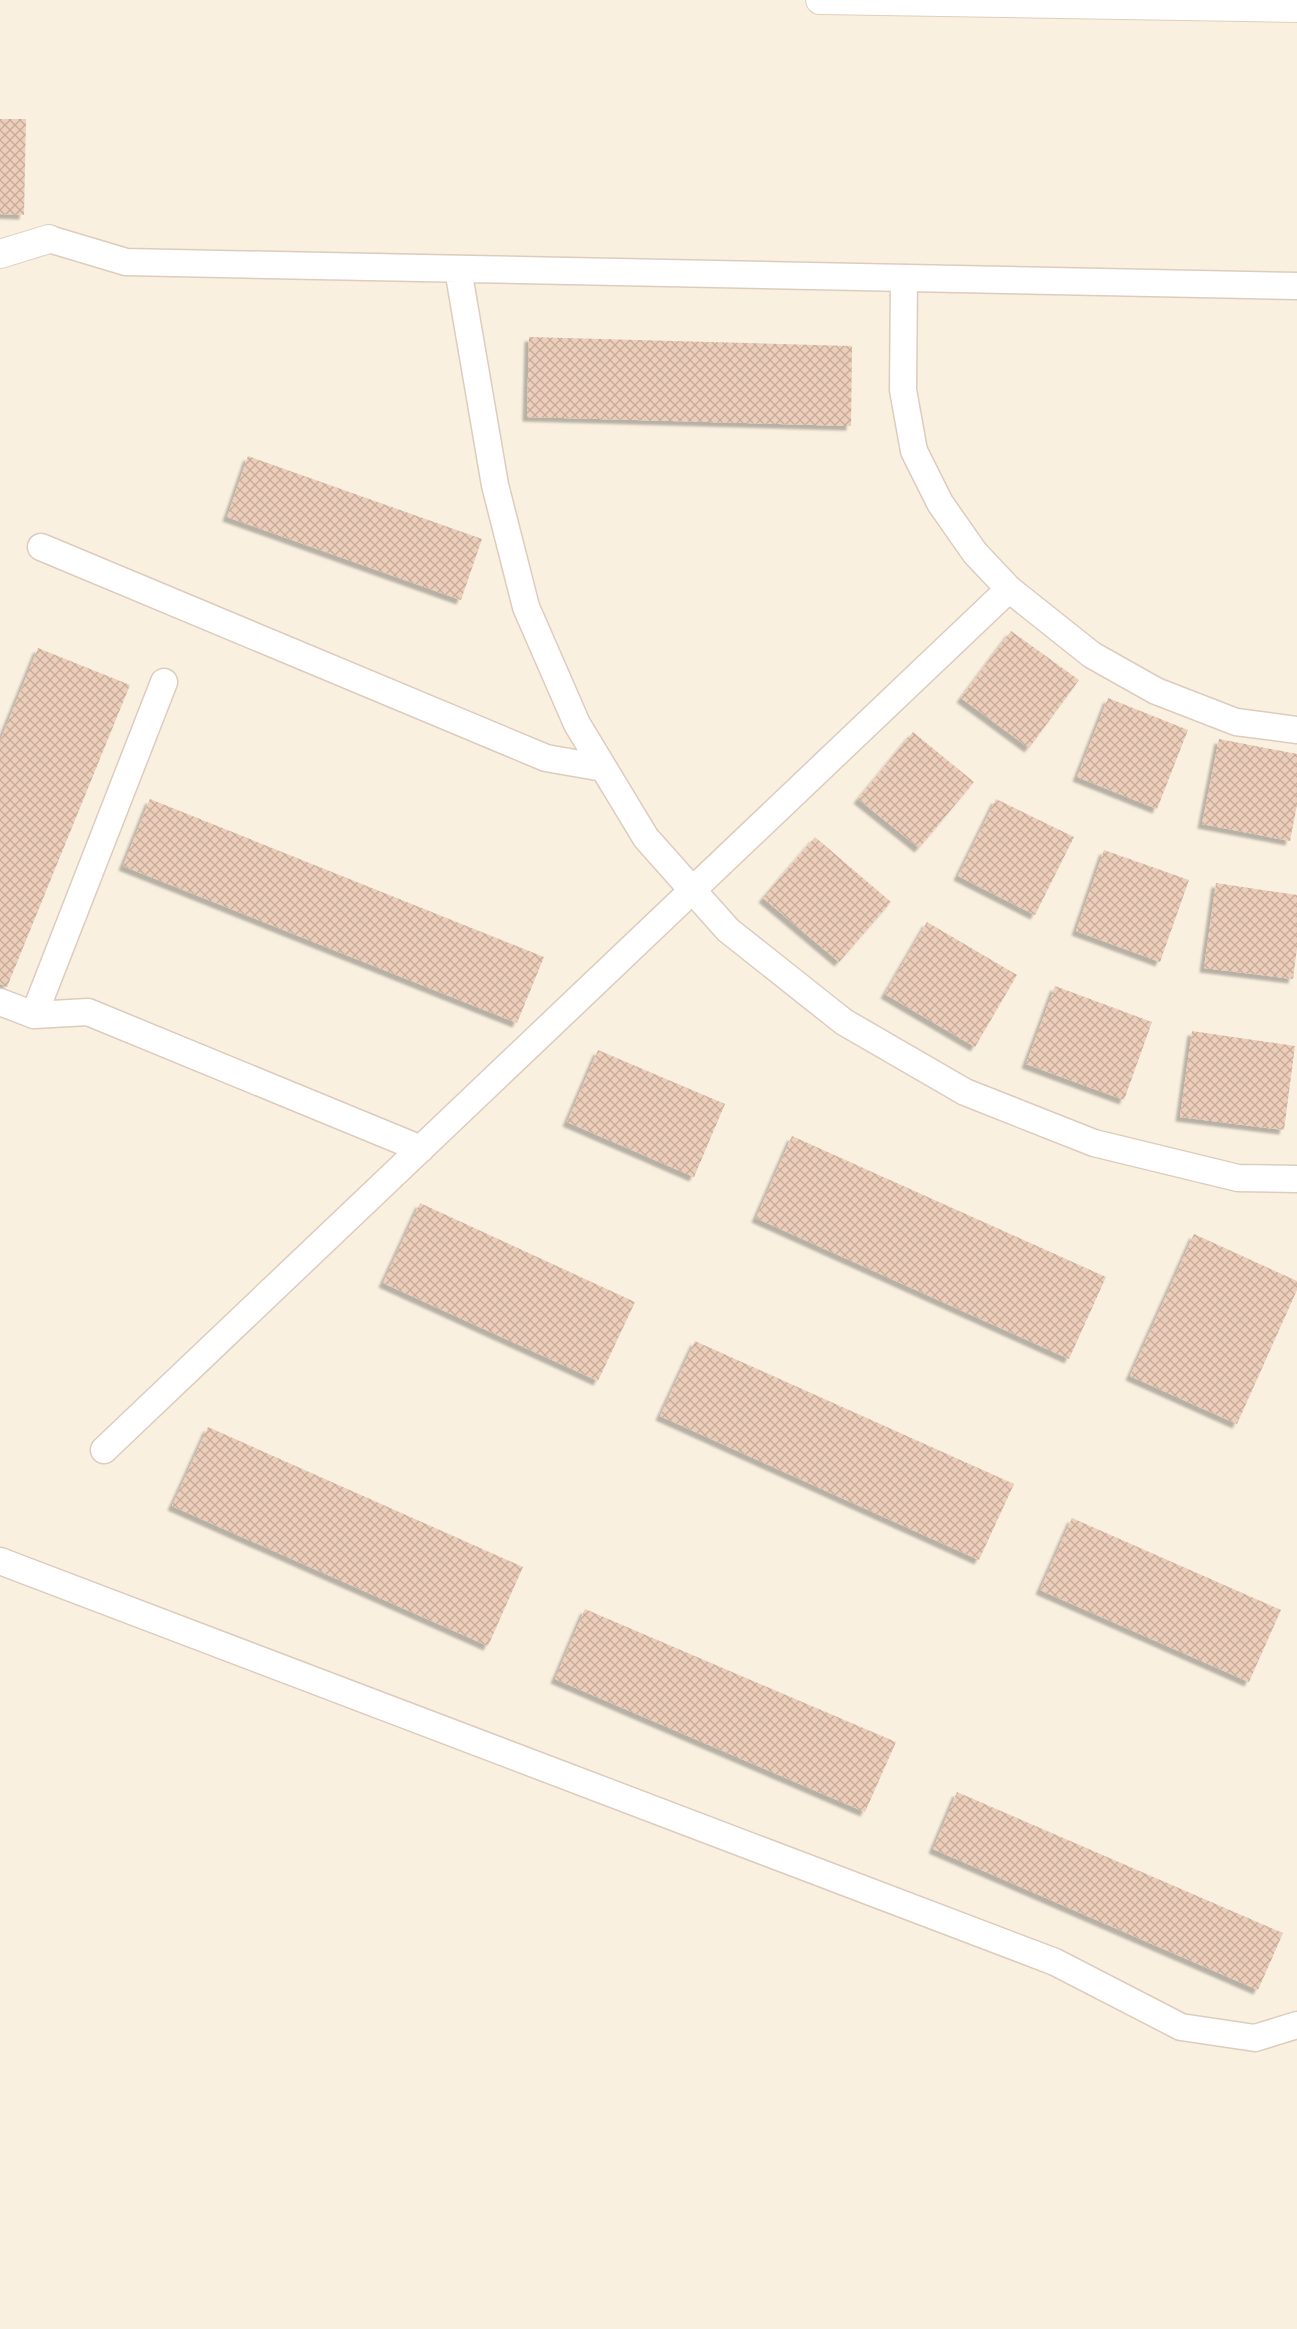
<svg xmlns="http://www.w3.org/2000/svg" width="1297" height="2329" viewBox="0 0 1297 2329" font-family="Montserrat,sans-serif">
<defs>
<pattern id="building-cross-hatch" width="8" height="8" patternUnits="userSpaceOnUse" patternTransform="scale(1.25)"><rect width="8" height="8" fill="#edceba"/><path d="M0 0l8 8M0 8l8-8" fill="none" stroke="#c4aa99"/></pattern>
<filter id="shadow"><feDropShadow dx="-4.5" dy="4.5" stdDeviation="1" flood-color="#0004"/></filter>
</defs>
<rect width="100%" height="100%" fill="#faf0e0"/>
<path fill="url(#building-cross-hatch)" filter="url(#shadow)" d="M0 119H26L24 215 0 214Z
M529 337 852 346 851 426 527 417Z
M248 456 482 539 461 600 227 517Z
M1011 631 1079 680 1029 748 961 698Z
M38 648 130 685 7 987 0 984V741Z
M1108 698 1188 730 1157 809 1077 777Z
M913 732 974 782 919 848 858 799Z
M1219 739 1297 754V805L1290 841 1202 824Z
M150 799 544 957 517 1023 123 866Z
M996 799 1074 837 1035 915 958 876Z
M815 837 891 902 839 962 763 898Z
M1104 850 1189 880 1160 962 1076 931Z
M1216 883 1297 895V948L1293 979 1204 968Z
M927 922 1017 975 975 1047 885 994Z
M1055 986 1152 1022 1124 1100 1026 1064Z
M1192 1031 1295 1046 1284 1130 1180 1117Z
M598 1050 725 1104 694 1177 567 1122Z
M792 1136 1106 1277 1069 1359 756 1218Z
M420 1203 635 1302 598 1381 383 1283Z
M1194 1234 1297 1281V1290L1237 1424 1130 1376Z
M695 1341 1014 1484 979 1560 660 1416Z
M208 1427 523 1567 488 1646 172 1506Z
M1072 1518 1281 1610 1249 1682 1040 1590Z
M585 1609 896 1742 865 1812 555 1679Z
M957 1792 1283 1933 1258 1990 933 1849Z"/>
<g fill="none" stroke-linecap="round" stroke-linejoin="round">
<g stroke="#ddccbd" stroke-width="29">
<path id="lane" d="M49 239 126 262 1297 286
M458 269 495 485 526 607 577 724 646 838 728 930 844 1022 965 1092 1094 1143 1238 1178 1297 1179
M904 278 903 390 914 451 940 503 975 553 1009 589 1092 655 1156 691 1236 722 1297 730
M41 547 546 758 603 768
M0 1002 34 1015 88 1012 421 1149
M34 1015 164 682
M104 1450 1009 589
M0 1561 1055 1962 1181 2027 1255 2038 1297 2025"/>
</g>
<g stroke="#ddccbd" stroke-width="30">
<path id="street" d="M0 254 49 239"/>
</g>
<g stroke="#e1cdbc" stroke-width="30">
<path id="secondary" d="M820 0 1297 8"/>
</g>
<use href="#lane" stroke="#fff" stroke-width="26"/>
<use href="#street" stroke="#fff" stroke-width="28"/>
<use href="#secondary" stroke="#fff" stroke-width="28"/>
</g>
</svg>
